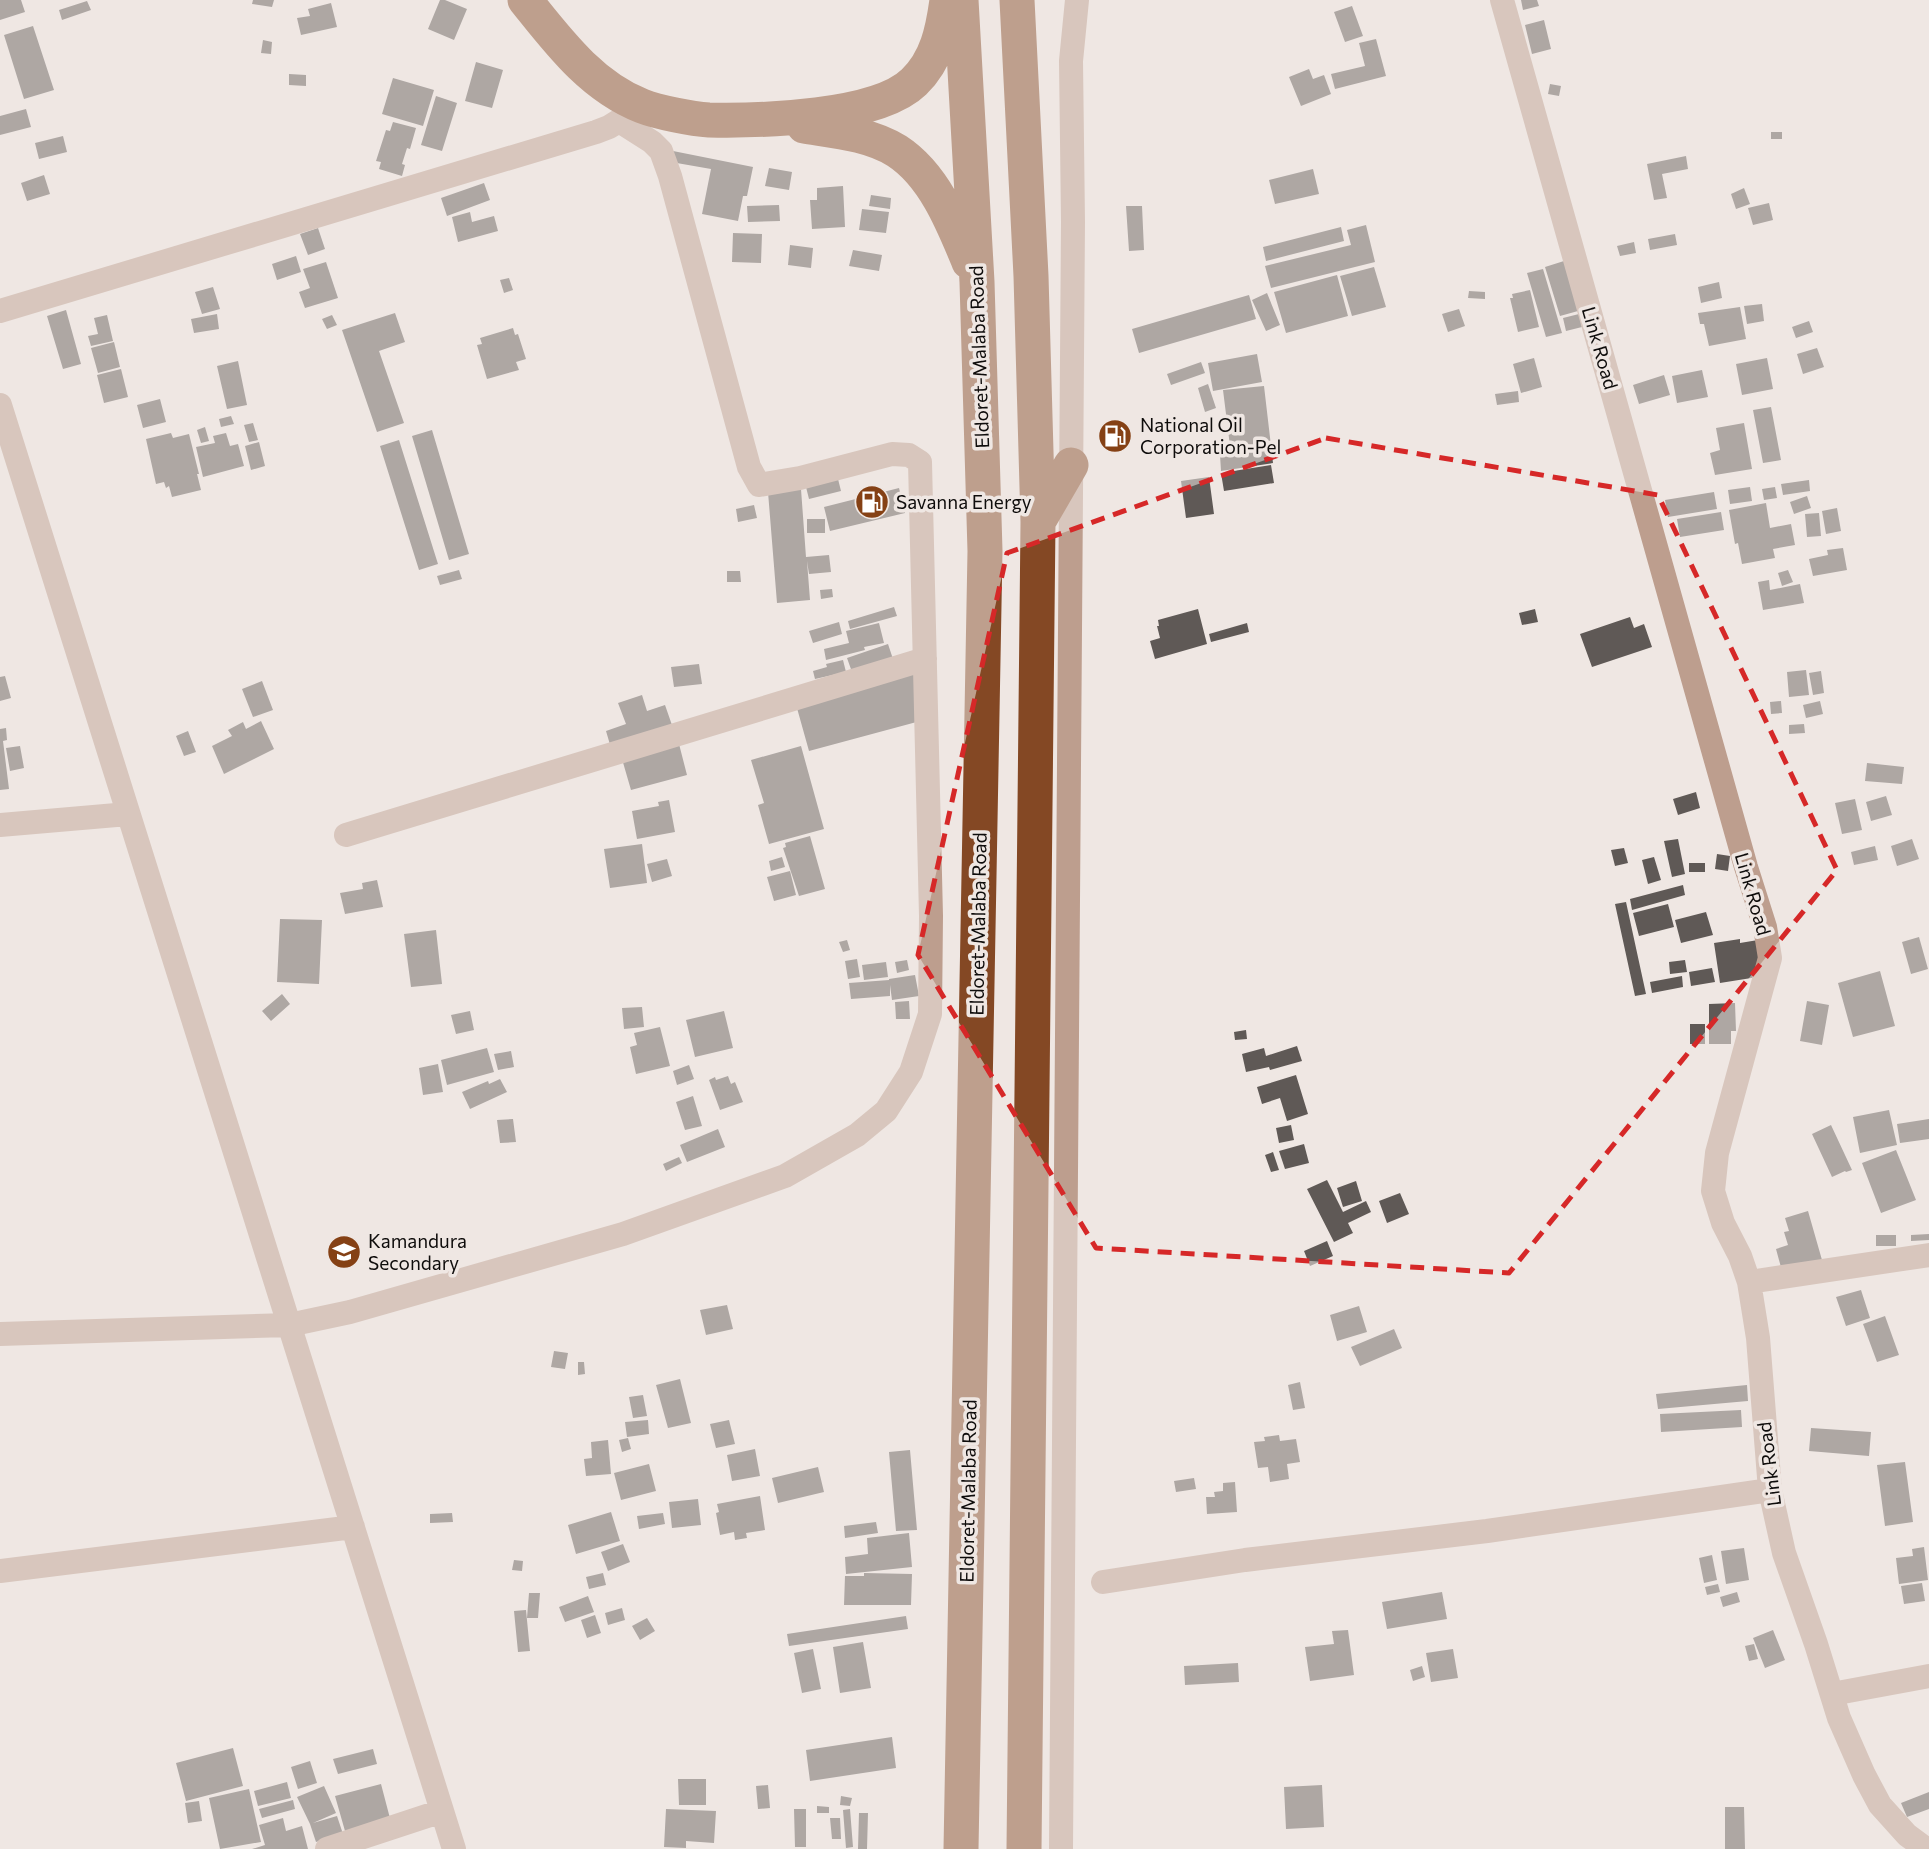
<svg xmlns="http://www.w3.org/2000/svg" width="1929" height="1849" viewBox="0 0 1929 1849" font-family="Commissioner,sans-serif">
<rect width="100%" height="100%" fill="#efe7e3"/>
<path fill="#5f5956" d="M0 0H21L25 12 0 20Z
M253 0H274L272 7 252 4Z
M440 0H445L467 9 454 40 428 29Z
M1521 0H1537L1539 6 1523 10Z
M87 1 91 10 62 20 59 10Z
M331 3 337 27 301 35 297 18 310 16 308 9Z
M1352 6 1363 36 1345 42 1334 12Z
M1544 20 1551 49 1532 54 1525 25Z
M33 26 54 90 24 99 4 35Z
M1376 39 1386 76 1335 89 1331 74 1365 66 1359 43Z
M263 40 272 42 271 54 261 53Z
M476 62 503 70 492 108 465 101Z
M1309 69 1313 79 1324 75 1331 94 1301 106 1289 77Z
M289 74 306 75V86L289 85Z
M393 78 434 90 423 126 382 114Z
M1550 84 1561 86 1559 96 1548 94Z
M436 96 457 103 442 151 421 145Z
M26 109 31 127 0 135V116Z
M393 122 416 128 410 149 407 148 402 164 405 165 402 176 379 169 381 162 376 161 386 130 390 131Z
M1771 132H1782V139H1771Z
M63 136 67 152 39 159 35 143Z
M673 151 753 167 747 196H743L738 221 702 214 711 169 671 162Z
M1686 156 1688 169 1662 174 1667 198 1654 200 1647 164Z
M769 168 792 172 789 190 765 186Z
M1313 169 1319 194 1275 204 1269 180Z
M44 175 50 194 27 201 21 183Z
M484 183 490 200 447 216 441 198Z
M843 186 845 227 812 229 810 200H817V188Z
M1744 188 1750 204 1736 209 1731 194Z
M871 195 891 198 890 209 869 206Z
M1769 203 1773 220 1753 225 1748 208Z
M779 205 780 221 748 222 747 206Z
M1126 206H1142L1144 250 1129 251Z
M862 209 889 212 886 233 859 230Z
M470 212 472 222 494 216 498 231 458 242 452 217Z
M1366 225 1375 262 1271 288 1265 266 1351 245 1347 230Z
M1341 227 1344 241 1266 261 1263 247Z
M318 228 325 249 308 255 300 234Z
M733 233 762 234 761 263 732 262Z
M1675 234 1677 245 1650 250 1648 239Z
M1634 242 1636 253 1620 256 1617 246Z
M790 245 813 248 811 268 788 265Z
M853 250 882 255 879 271 849 266Z
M296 256 301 272 277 280 272 264Z
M1564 261 1578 311 1560 316 1545 267Z
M326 262 338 298 305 308 299 292 310 288 303 269Z
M1374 267 1386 307 1352 316 1340 276Z
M1543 269 1562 333 1546 337 1527 273Z
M1337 275 1348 316 1286 333 1274 292Z
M509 278 513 290 504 293 500 280Z
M1719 282 1722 298 1701 303 1698 287Z
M213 287 220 309 202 314 195 292Z
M1530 290 1539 327 1518 332 1510 298H1513L1512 294Z
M1469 291 1485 292V299L1468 298Z
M1267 293 1280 325 1266 331 1252 300Z
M1249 295 1256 319 1139 353 1132 329Z
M1762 304 1764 321 1747 324 1744 306Z
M1740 307 1746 339 1709 346 1704 324H1700L1698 313Z
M1459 309 1465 326 1448 332 1442 314Z
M66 310 81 364 63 369 47 316Z
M395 313 405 342 379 351 404 423 377 432 342 330Z
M217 314 219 329 194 333 191 319Z
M1579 314 1582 327 1566 331 1563 318Z
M107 315 113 341 91 346 88 336 98 334 94 318Z
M332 315 337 325 327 329 322 319Z
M1809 321 1813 332 1796 338 1792 327Z
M513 328 515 335 518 334 526 359 516 362 519 370 487 379 477 345 482 344 480 338Z
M114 342 120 367 98 373 91 348Z
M1817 348 1824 367 1803 374 1797 354Z
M1257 354 1262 382 1213 391 1208 363Z
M1534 358 1542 387 1521 393 1513 364Z
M1767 358 1773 389 1742 395 1736 364Z
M238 361 247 405 227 409 217 366Z
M1201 362 1205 373 1171 385 1167 374Z
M121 369 128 397 104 403 97 375Z
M1702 370 1708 397 1677 403 1672 376Z
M1664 375 1670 395 1639 404 1633 385Z
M1208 384 1216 408 1205 412 1198 388Z
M1264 386 1273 463 1221 471 1220 455 1231 454 1223 390Z
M1518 391 1519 402 1497 405 1495 394Z
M160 399 166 422 143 428 137 405Z
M1771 407 1781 460 1763 463 1753 410Z
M231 416 234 424 221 427 219 419Z
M253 423 258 440 249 442 244 425Z
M1744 423 1752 469 1715 475 1710 453 1720 450 1716 428Z
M205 427 209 441 201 443 197 430Z
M432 430 469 554 449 560 412 436Z
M171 433 173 438 189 434 199 474H197L201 490 172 497 169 486 166 488 164 482 156 484 146 439Z
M226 433 230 446 238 444 244 466 203 477 196 447 215 443 213 436Z
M399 440 438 564 419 570 380 446Z
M259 442 265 466 251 470 245 446Z
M1271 465 1274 483 1224 491 1221 473Z
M837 475 841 491 809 499 805 483Z
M1209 477 1214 514 1186 518 1181 481Z
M1809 480 1810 491 1783 495 1781 484Z
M1750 487 1752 501 1730 504 1728 490Z
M1775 487 1777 498 1764 500 1762 489Z
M899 488 905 513 830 531 824 507Z
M801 489 806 557 829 555 831 572 809 574 807 561 810 600 777 603 768 492Z
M1714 492 1717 509 1668 517 1665 500Z
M1807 496 1811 508 1794 514 1790 502Z
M1766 503 1770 528 1791 524 1795 545 1773 549 1775 558 1742 564 1738 543 1735 544 1729 510Z
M754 505 757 518 738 522 736 509Z
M1837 508 1841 531 1826 534 1822 511Z
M1721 512 1724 530 1680 537 1677 519Z
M1819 513 1821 536 1807 537 1805 514Z
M807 519H825V533H807Z
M1843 548 1847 570 1813 576 1809 559 1828 555 1827 550Z
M459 570 462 579 440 585 437 576Z
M1788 570 1793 582 1782 586 1778 573Z
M727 571H740L741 582H727Z
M1769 580 1770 590 1800 584 1804 603 1763 610 1758 582Z
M832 589 833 597 821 599 820 590Z
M894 607 897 616 850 629 848 621Z
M1198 609 1207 644 1155 659 1150 641 1160 638 1157 626H1159L1158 620Z
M1535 609 1538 622 1522 625 1519 613Z
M1630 617 1634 628 1644 624 1652 647 1592 667 1580 634Z
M839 622 842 634 813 643 809 631Z
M879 623 884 643 864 647 865 650 826 660 824 649 849 643 846 631Z
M1247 623 1249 632 1211 642 1209 634Z
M888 644 893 659 852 672 847 658Z
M843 660 846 672 815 679 813 671 827 667 826 664Z
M699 664 702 684 674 687 671 667Z
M914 669 924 720 809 751 795 701Z
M1806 670 1809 695 1789 697 1787 672Z
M1821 671 1824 693 1813 695 1809 673Z
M5 676 11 698 0 701V677Z
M262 681 273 710 253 717 242 689Z
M642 695 647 711 665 705 673 728 611 748 606 731 626 724 618 703Z
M1781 701 1782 713 1771 714 1770 702Z
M1820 701 1823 714 1806 718 1803 705Z
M261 721 274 749 224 774 212 746 232 736 228 730 243 722 246 729Z
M1804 724 1805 733 1789 734V725Z
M6 728 7 740 3 741 9 789 0 790V729Z
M188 731 196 752 184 756 176 736Z
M679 744 687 775 631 790 622 759Z
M20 746 24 768 10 771 6 748Z
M801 746 824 829 769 844 758 805 764 803 751 760Z
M1867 763 1904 767 1902 784 1865 781Z
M1696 792 1700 808 1678 815 1673 799Z
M1886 796 1892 815 1871 821 1866 802Z
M1855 799 1862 830 1842 834 1835 803Z
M669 800 675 832 637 839 632 811 659 806 658 802Z
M810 836 825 889 799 896 783 848 786 847 785 843Z
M1678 839 1685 874 1672 877 1664 841Z
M1912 839 1919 859 1897 866 1891 846Z
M642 844 647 883 610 888 604 849Z
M1875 846 1878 860 1854 865 1851 852Z
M1624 848 1628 863 1615 866 1611 850Z
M1717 854 1730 856 1728 871 1715 869Z
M782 857 785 867 771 871 769 861Z
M1654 857 1661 880 1648 884 1642 860Z
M667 859 672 876 652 882 647 864Z
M1689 863H1705V872H1689Z
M790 871 796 895 774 901 767 877Z
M377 880 383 907 345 914 340 893 363 889 362 883Z
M1683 885 1685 895 1632 910 1630 899Z
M1626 902 1646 994 1635 996 1615 904Z
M1668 904 1674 927 1639 936 1633 913Z
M1706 912 1713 935 1681 943 1675 920Z
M280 919 322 920 319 984 277 982Z
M436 930 442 984 411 987 404 934Z
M1919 937 1928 969 1911 974 1902 942Z
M1740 939V943L1758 940 1764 976 1720 983 1714 943Z
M847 940 850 950 843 952 839 942Z
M857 959 860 977 848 979 845 961Z
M907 960 909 970 897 973 895 962Z
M1685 960 1687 972 1670 974 1669 962Z
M886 962 888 977 864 980 862 965Z
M1712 968 1715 982 1691 986 1689 972Z
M1880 971 1895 1026 1853 1037 1838 983Z
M915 975 919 996 892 1000 890 985V996L851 999 849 983 889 980V979Z
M1682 976 1683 987 1652 993 1650 982Z
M282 994 290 1004 271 1021 262 1011Z
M909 1001 910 1019H896L895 1002Z
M1807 1001 1829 1005 1822 1045 1800 1041Z
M1735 1003 1736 1031H1731V1044H1709V1004Z
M642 1007 644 1027 624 1029 622 1008Z
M470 1011 474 1030 456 1034 451 1015Z
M724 1011 733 1048 695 1057 686 1020Z
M1690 1024H1705V1044H1690Z
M660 1027 670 1066 636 1074 630 1047 637 1045 634 1033Z
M1246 1030 1247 1039 1235 1040 1234 1032Z
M1297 1046 1302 1061 1270 1070 1269 1067 1246 1072 1242 1054 1264 1048 1266 1056Z
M487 1048 494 1072 447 1085 441 1060Z
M511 1051 514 1067 498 1070 494 1054Z
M438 1064 443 1092 423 1095 419 1068Z
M689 1065 694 1079 677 1085 673 1071Z
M1296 1075 1308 1114 1287 1121 1280 1098 1262 1104 1257 1087Z
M728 1076 731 1084 735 1082 743 1102 720 1110 709 1080 715 1077 716 1080Z
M500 1079 507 1092 470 1109 462 1092 488 1081 489 1084Z
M693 1096 702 1126 685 1130 676 1102Z
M1889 1110 1897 1145 1860 1153 1853 1117Z
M513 1119 516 1142 500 1143 497 1120Z
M1929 1119V1139L1900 1143 1897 1124Z
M1291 1125 1294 1140 1279 1143 1276 1128Z
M1831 1125 1852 1170 1846 1172 1845 1171 1832 1177 1812 1134Z
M718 1129 725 1147 687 1162 680 1145Z
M1304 1144 1309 1163 1285 1169 1279 1151Z
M1896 1150 1916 1200 1881 1213 1862 1163Z
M1273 1152 1279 1170 1271 1172 1265 1155Z
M679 1157 682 1163 666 1171 663 1164Z
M1327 1180 1343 1212 1366 1201 1371 1212 1348 1223 1353 1233 1334 1242 1307 1189Z
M1356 1181 1362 1201 1343 1207 1337 1188Z
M1400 1193 1409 1214 1387 1223 1379 1201Z
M1808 1211 1822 1260 1782 1271 1776 1249 1788 1245 1784 1232 1789 1231 1785 1218Z
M1929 1234V1240L1911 1241V1235Z
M1876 1235H1896V1246H1876Z
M1327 1241 1333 1256 1310 1266 1304 1251Z
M1861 1290 1870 1318 1846 1326 1836 1297Z
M727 1305 733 1329 706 1335 700 1310Z
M1359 1306 1367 1332 1337 1341 1330 1315Z
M1885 1316 1899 1355 1877 1362 1863 1324Z
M1394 1329 1402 1348 1360 1366 1351 1347Z
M554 1351 568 1353 565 1369 551 1367Z
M578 1362H584L585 1374 578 1375Z
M680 1379 691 1423 668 1428 656 1385Z
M1300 1382 1305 1408 1293 1410 1288 1385Z
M1747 1385 1748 1401 1658 1409 1656 1394Z
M643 1395 647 1416 633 1418 629 1397Z
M1741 1410 1742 1427 1661 1432 1660 1414Z
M648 1420 649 1434 627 1437 625 1422Z
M729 1420 735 1444 716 1448 710 1424Z
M1811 1428 1871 1432 1869 1456 1809 1451Z
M1279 1435 1280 1441 1296 1439 1300 1462 1287 1464 1289 1479 1270 1482 1268 1467 1258 1468 1254 1442 1265 1441 1264 1437Z
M628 1438 631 1449 622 1452 619 1440Z
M608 1440 611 1474 586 1476 584 1459 592 1458 591 1442Z
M755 1449 760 1476 732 1481 727 1455Z
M910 1450 917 1530 896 1531 889 1452Z
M1905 1462 1913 1522 1885 1526 1877 1465Z
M649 1464 656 1491 621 1500 614 1473Z
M818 1467 824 1492 778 1503 772 1478Z
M1194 1478 1196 1489 1176 1492 1174 1481Z
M1235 1482 1237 1512 1207 1514 1206 1497H1215L1214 1492 1223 1491V1483Z
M760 1496 765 1530 746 1533 747 1538 735 1540 734 1532 720 1535 716 1513 719 1512 717 1504Z
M698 1499 701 1525 672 1528 669 1502Z
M611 1512 620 1541 576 1554 568 1525Z
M452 1513 453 1522 430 1523V1514Z
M663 1513 665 1524 639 1529 637 1516Z
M876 1522 878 1533 845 1538 844 1526Z
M909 1533 912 1567 846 1574 845 1557 868 1554 867 1538Z
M623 1544 630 1562 608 1571 601 1552Z
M1924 1547 1928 1580 1899 1584 1896 1558 1913 1556 1912 1549Z
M1744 1548 1749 1580 1726 1584 1721 1551Z
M1712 1555 1717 1580 1704 1583 1699 1558Z
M514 1560 523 1561 522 1571 512 1570Z
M603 1573 606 1585 589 1589 586 1577Z
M864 1573 912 1574 911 1605H844L845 1576H864Z
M1922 1583 1925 1601 1904 1604 1901 1586Z
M1718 1584 1720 1592 1707 1595 1705 1587Z
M1442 1592 1447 1619 1387 1629 1382 1602Z
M1737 1592 1740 1602 1723 1607 1720 1597Z
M529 1593H540L538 1618H527Z
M588 1596 594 1612 565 1622 559 1607Z
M622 1608 625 1620 608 1625 605 1613Z
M526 1610 530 1651 518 1652 514 1611Z
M595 1615 601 1633 587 1638 581 1620Z
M906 1616 908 1629 789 1646 787 1634Z
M647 1618 655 1631 640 1640 632 1626Z
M1348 1630 1354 1675 1310 1681 1305 1647 1334 1644 1332 1631Z
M1773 1630 1785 1660 1765 1668 1753 1638Z
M863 1642 871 1688 840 1693 833 1647Z
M1754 1644 1758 1659 1749 1661 1745 1646Z
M813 1649 821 1689 802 1693 794 1653Z
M1453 1649 1458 1678 1431 1682 1426 1653Z
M1238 1663 1239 1682 1185 1685 1184 1666Z
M1422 1666 1425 1677 1413 1681 1410 1670Z
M892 1737 896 1768 810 1781 806 1750Z
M233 1748 243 1786 186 1801 176 1763Z
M373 1749 377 1764 338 1774 333 1759Z
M310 1761 317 1783 298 1789 291 1767Z
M678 1779H706V1805H679Z
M287 1782 291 1798 258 1806 254 1791Z
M381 1784 392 1826 347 1838 335 1796Z
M768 1785 770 1808 758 1809 756 1786Z
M1322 1785 1324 1827 1286 1829 1284 1787Z
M324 1786 336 1813 313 1823 337 1816 343 1834 316 1842 310 1824 297 1797Z
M249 1789 261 1842 220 1849 209 1798Z
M1929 1792V1809L1907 1817 1901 1803Z
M841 1796 852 1798 850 1806 840 1805Z
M293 1800 295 1809 262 1818 259 1809Z
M199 1801 202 1821 188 1823 185 1803Z
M817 1806 829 1807V1813H817Z
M1725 1807H1744L1745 1849H1725Z
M666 1809 716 1811 714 1843 686 1841V1848L664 1847Z
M794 1809H806V1847H795Z
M850 1809 853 1847 846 1848 843 1810Z
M859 1813H868L867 1849H858Z
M283 1818 286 1831 302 1826 308 1849H252L265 1845 259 1825Z
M830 1818H840L841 1839H832Z"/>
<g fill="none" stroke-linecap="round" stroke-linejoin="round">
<path stroke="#bd9e8e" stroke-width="24" d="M1502 0 1746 867 1765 927 1770 958 1717 1153 1713 1191 1723 1223 1740 1256 1749 1282 1758 1338 1770 1490 1784 1553 1816 1644 1839 1718 1864 1775 1880 1805 1907 1835 1926 1849
M0 311 596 132 609 127 633 112
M0 405 454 1849
M0 825 128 814
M346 835 925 659
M1749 1282 1929 1255
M0 1334 289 1325 350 1312 623 1234 785 1176 857 1135 886 1111 911 1072 930 1014 931 916 920 462 909 455 892 454 800 478 759 485 749 467 670 176 661 151 652 142 619 121
M0 1571 353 1527
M1103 1582 1245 1560 1487 1531 1770 1490
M1832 1694 1929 1676
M327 1849 442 1811
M1061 1849 1073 222 1071 61 1077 0"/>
<path stroke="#844824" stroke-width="35" d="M525 0C558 41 591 86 642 106 657 112 692 119 709 120 760 121 877 118 914 82 937 60 943 30 947 0
M1017 0 1031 276 1038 522 1024 1849
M804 126C835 131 870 134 897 151 934 175 953 223 969 262
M1038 522 1071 465
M961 1849 985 551 977 282 961 0"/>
</g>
<path d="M0 0H1929V1849H0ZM1326 438 1658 495 1837 870 1509 1273 1096 1248 918 955 1007 553Z" fill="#efe7e3" fill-opacity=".55" fill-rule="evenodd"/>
<path fill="none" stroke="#d62828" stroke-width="5" stroke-dasharray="14 9" stroke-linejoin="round" d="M1326 438 1658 495 1837 870 1509 1273 1096 1248 918 955 1007 553Z"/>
<defs>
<g id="fuel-disc" transform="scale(1.75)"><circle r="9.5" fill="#854115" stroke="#efe7e3"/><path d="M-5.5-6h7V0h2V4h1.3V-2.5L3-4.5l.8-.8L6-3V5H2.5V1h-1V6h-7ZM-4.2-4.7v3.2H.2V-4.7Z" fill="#fff"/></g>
<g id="school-disc" transform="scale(1.75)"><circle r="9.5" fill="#854115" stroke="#efe7e3"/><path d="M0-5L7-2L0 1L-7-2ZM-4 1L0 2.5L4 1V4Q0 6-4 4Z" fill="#fff"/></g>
</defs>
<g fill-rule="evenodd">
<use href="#fuel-disc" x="1115" y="436"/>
<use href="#fuel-disc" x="872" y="502"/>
<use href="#school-disc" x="344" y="1252"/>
</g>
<g text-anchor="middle" stroke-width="7" stroke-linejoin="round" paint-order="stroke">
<g font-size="19" fill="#0e0c0b" stroke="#efe7e3">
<text transform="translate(1600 348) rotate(74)" y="7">Link Road</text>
<text transform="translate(979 357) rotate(-92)" y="7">Eldoret-Malaba Road</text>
<text transform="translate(1753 894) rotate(74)" y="7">Link Road</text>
<text transform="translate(978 924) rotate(-89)" y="7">Eldoret-Malaba Road</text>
<text transform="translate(1769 1464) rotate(-97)" y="7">Link Road</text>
<text transform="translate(968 1491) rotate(-89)" y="7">Eldoret-Malaba Road</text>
</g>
<g font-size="19" fill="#0e0c0b" stroke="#efe7e3" text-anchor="start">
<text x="1140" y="432">National Oil<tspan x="1140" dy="22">Corporation-Pel</tspan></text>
<text x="896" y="509">Savanna Energy</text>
<text x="368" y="1248">Kamandura<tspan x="368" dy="22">Secondary</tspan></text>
</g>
</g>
</svg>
